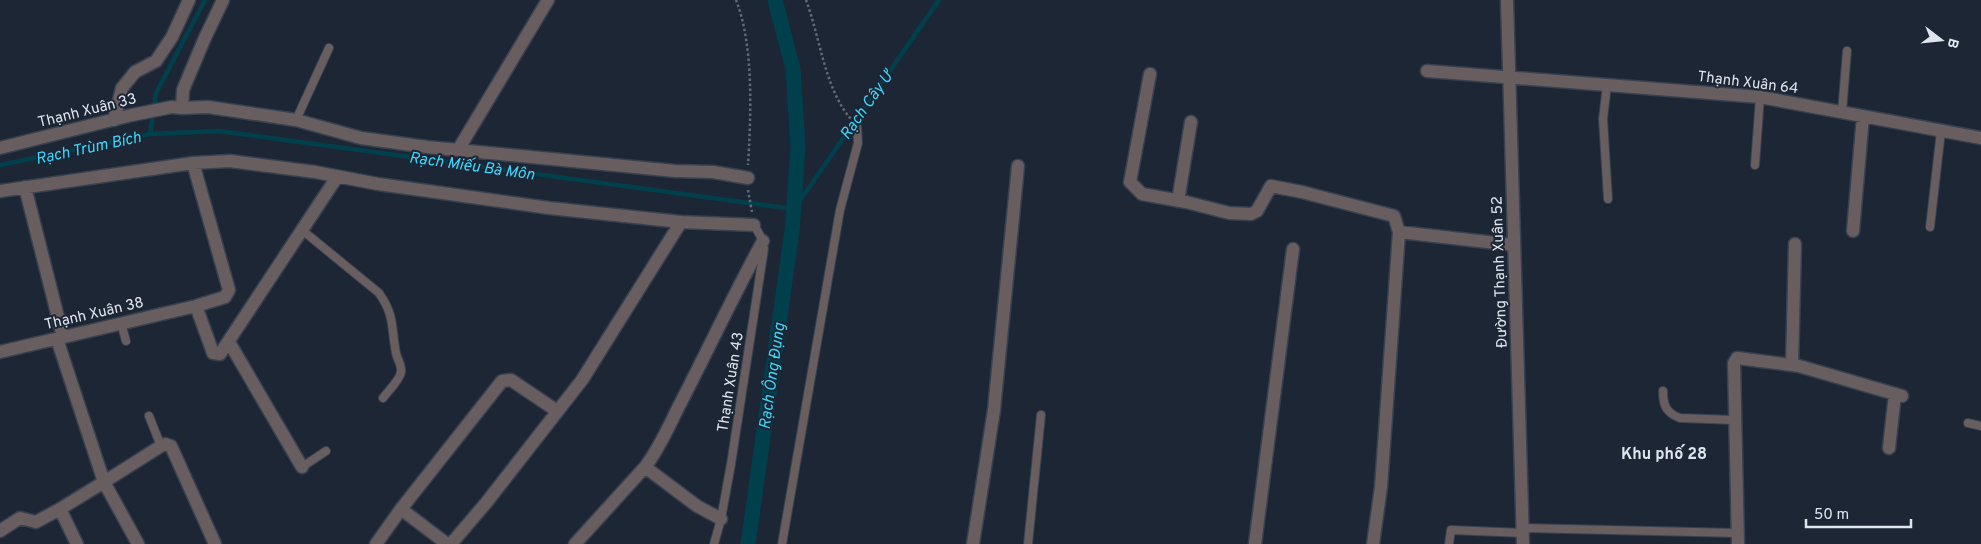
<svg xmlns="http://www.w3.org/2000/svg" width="1981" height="544" viewBox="0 0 1981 544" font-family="Overpass,sans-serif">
<rect width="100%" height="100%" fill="#1d2635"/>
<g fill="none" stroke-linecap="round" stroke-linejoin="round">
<path stroke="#00404d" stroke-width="4.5" d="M150 134 156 93 205 0
M0 165 150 134 219 131 794 209 939 0"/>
<path stroke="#00404d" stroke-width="15" d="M748 544 792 231 798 147 793 69 775 0"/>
<g stroke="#38414f" stroke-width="10">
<path id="lane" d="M1607 85 1603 119 1608 199
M1842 112 1847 51
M296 120 329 48
M1755 165 1760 97
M1930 227 1941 131
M302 230 379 293C395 316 391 327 396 353 397 359 402 365 401 372 400 380 388 391 383 398
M121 323 126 341
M1663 391C1663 405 1666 413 1680 418L1734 420
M149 416 161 446
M1968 423 1981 426
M302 467 326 451
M1523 528 1738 533
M714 544 721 519 731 464 764 249 761 237 754 225
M782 544 840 210 858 143 857 126
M1028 544 1041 415
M1449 544 1451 530 1523 533"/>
</g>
<g stroke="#38414f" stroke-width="15">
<path id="street" d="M223 0 204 40 183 90 182 108 208 107 296 120 361 138 427 147 675 171 713 172 748 178
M1507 0 1523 544
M1427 71 1760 97 1981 138
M1150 74 1130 182 1142 194 1186 202 1229 213 1251 214 1257 211 1271 186 1302 192 1394 216 1399 232
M114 120 122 88 135 72 156 61 172 37 189 0
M0 148 132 115 172 107 182 108
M458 150 548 0
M25 187 63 337
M0 191 193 163 230 161 315 172 378 184 549 208 681 222 754 225
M1178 201 1191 122
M1853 231 1863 116
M196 306 213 353 220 354 337 177
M57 339 104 482 161 446 165 444 171 446 215 544
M229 342 302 467
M0 352 196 306 225 297 229 290 193 163
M1792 365 1795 244
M1889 448 1895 394
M60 509 77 544
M401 509 447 544
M721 519 697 506 645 467C659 449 668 428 678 408 707 352 733 296 763 241
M0 531 20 518 36 522 60 509 104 482 138 544
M376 544 401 509 502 381 511 380 557 411
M451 544 486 503 582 380 681 222
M575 544 645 467
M973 544 994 410 1018 166
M1255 544 1293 249
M1373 544 1381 487 1399 232 1514 245
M1738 544 1734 363 1737 358 1799 366 1902 396"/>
</g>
<path stroke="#626a77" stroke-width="2.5" stroke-dasharray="2.5 2.5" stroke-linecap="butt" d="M736 0C754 45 751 116 748 165
M806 0C820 37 825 90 851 119
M748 190 752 212"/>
<use href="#lane" stroke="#685d5f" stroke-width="8"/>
<use href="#street" stroke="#685d5f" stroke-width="12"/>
</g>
<g text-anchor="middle" stroke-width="4" stroke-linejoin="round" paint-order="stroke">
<g font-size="15" fill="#dfe5ef" stroke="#1d2635">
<text transform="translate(1748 82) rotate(7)" y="5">Thạnh Xuân 64</text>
<text transform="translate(87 110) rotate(-14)" y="5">Thạnh Xuân 33</text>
<text transform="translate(1499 272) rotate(-92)" y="5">Đường Thạnh Xuân 52</text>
<text transform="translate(94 313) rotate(-13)" y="5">Thạnh Xuân 38</text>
<text transform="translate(730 382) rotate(-81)" y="5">Thạnh Xuân 43</text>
</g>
<g font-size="16" font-style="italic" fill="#3cd7fc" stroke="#1d2635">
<text transform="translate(866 104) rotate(-55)" y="6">Rạch Cây Ư</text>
<text transform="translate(88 147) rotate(-12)" y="6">Rạch Trùm Bích</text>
<text transform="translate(472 165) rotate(8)" y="6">Rạch Miếu Bà Môn</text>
<text transform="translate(771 376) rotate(-82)" y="6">Rạch Ông Đụng</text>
</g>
<g font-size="16" font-weight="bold" fill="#dfe5ef" stroke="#1d2635">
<text x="1664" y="459">Khu phố 28</text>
</g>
</g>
<g transform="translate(1941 40) rotate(106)" stroke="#1d2635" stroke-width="4" paint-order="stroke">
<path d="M0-4L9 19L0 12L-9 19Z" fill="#dfe5ef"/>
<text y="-8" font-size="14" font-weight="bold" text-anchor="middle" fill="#dfe5ef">B</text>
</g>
<path d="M1806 519v8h105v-8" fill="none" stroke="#dfe5ef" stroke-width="2.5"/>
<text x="1814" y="519" font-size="15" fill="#dfe5ef" stroke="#1d2635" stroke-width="4" paint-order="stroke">50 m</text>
</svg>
